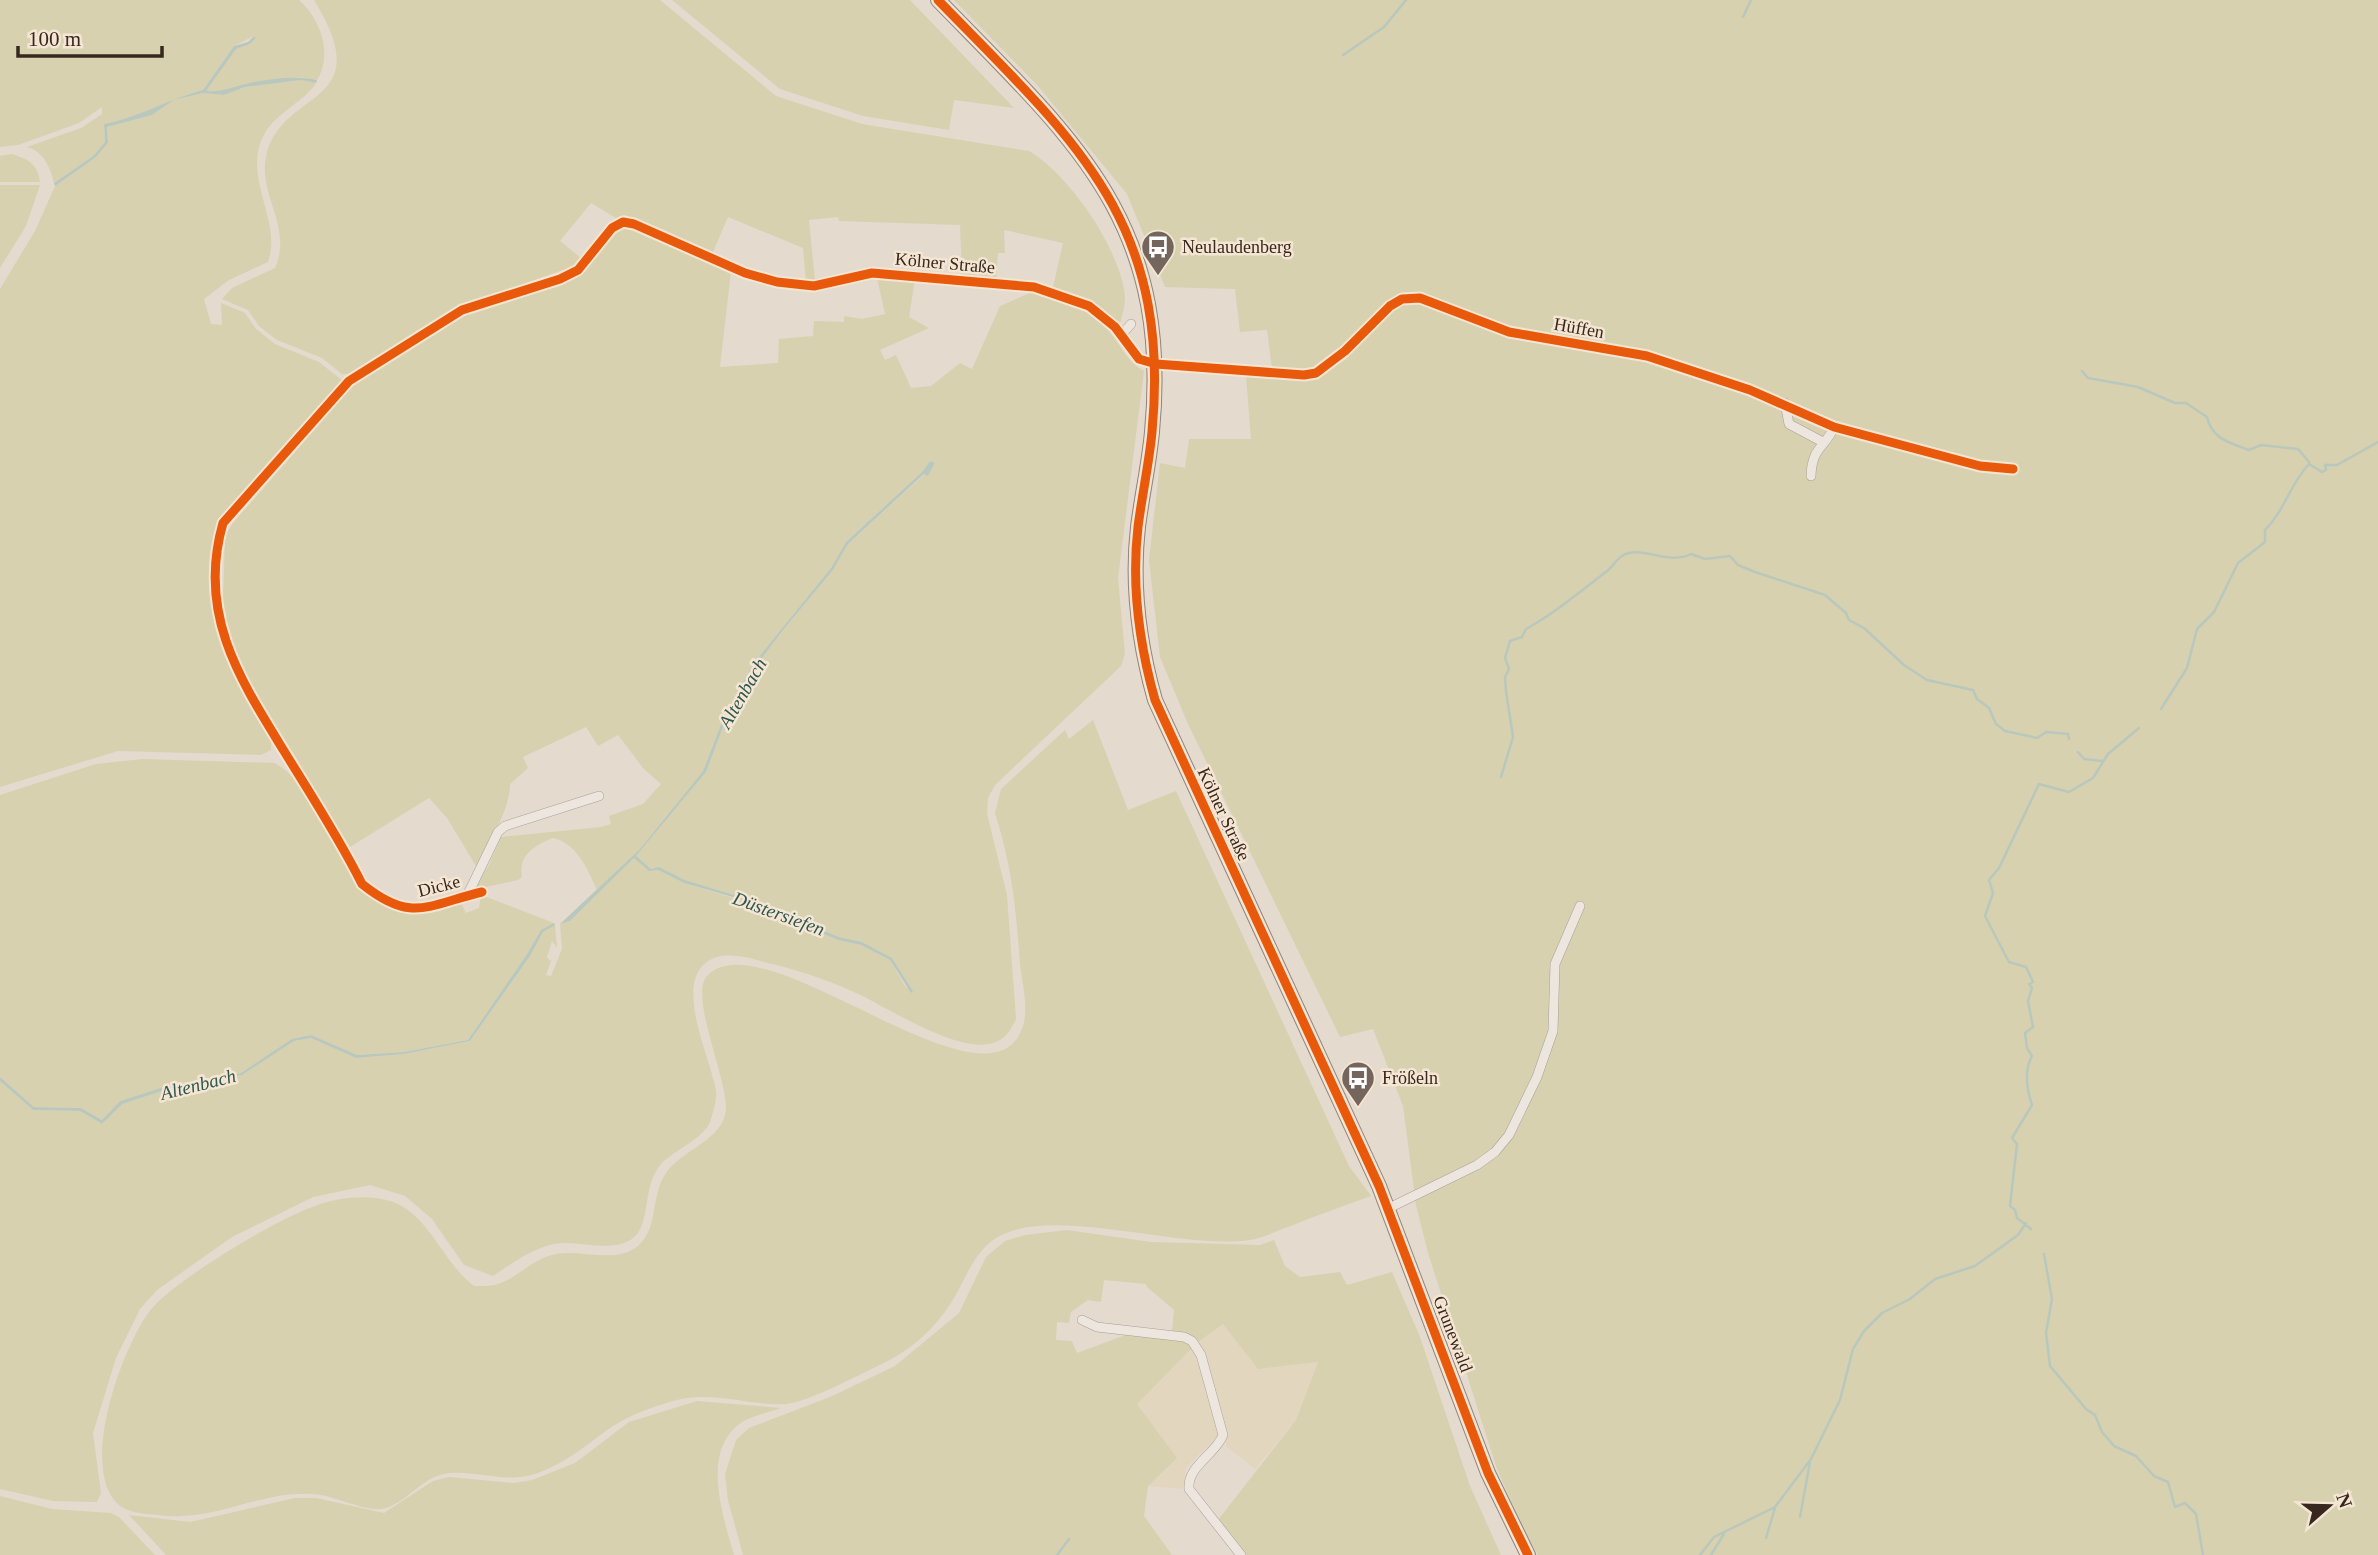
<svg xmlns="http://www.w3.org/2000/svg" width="2378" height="1555" viewBox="0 0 2378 1555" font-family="'Times New Roman',serif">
<rect width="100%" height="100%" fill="#e4dace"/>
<path fill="#e3d6be" d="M1223 1323 1318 1361 1296 1420 1255 1469 1227 1447 1204 1353 1198 1342Z
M1193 1347 1218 1427 1217 1437 1186 1468 1184 1489 1148 1486 1136 1404Z"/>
<path fill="#d7d1b0" d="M0 0H299C321 20 333 54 317 80 276 71 243 93 206 91L236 48 250 44 256 38 254 36 234 46 203 90C168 99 140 117 104 124L105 142 93 156 54 183C50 167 44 152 27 147L81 128 102 114V107L79 123 18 145 0 147Z
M314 0H660L776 96 862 124 1029 151C1069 174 1121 250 1125 297 1125 306 1122 316 1120 324L1103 309 1053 287 1063 243 1004 230 1005 253H998L996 279 958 276 962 272 960 225 839 221 838 217 809 220 815 281H806L803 248 728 217 712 254 625 215 616 218 591 203 560 241 581 258 574 266 460 306 350 374H342L322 358 277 340 259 326 248 310 222 299 232 288 275 268C293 226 258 196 266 157 280 87 381 109 314 0Z
M672 0H910L1014 108 954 100 949 130 863 116 780 89Z
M954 0H2378V1555H1538L1519 1521 1496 1466 1428 1253 1416 1205 1403 1106 1373 1029 1340 1037 1188 724 1160 657 1149 560 1160 463 1185 468 1189 439H1251L1246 376 1307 378V370L1272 369 1267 330 1240 332 1235 289 1165 287 1127 194 1038 86Z
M301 80 316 83C303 103 277 112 265 133 240 176 283 220 268 262L229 280 204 299 211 324 222 325 221 303 245 313 256 329 275 344 319 362 343 381 224 517C212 537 211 556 212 579 214 644 238 684 271 738V750L261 755 118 751 0 787V289L35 231 55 186 95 158 108 143 107 127 152 115 174 100 203 93 224 95 245 87Z
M12 154C28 159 38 164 40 182H0V156Z
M0 185H40L26 226 0 268Z
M622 229H633L731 271 720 367 778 363 779 339 813 336 814 321 844 322V316L862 319 885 314 877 278 915 279 909 317 929 328 880 350 885 360 896 355 911 388 931 386 960 363 972 369 1000 306 1032 292C1058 299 1089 308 1107 329 1121 344 1125 360 1144 371L1118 578 1125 654 1121 666 995 785 988 798 987 814 1007 895 1016 1019C1011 1029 1007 1037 996 1042 961 1057 886 1006 854 992 825 979 795 969 764 962 750 958 732 953 717 957 667 973 711 1057 716 1091 717 1100 713 1113 710 1122 704 1138 675 1150 662 1163 641 1185 652 1225 632 1239 609 1254 578 1239 554 1244 531 1249 513 1263 493 1276L464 1265 432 1219 405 1196 370 1185 313 1197 232 1237 157 1290 140 1309 116 1358 93 1433 101 1493 97 1502 53 1501 0 1489V1081L33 1110 80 1111 102 1124 121 1104 162 1091 242 1075 294 1041 311 1038 356 1058 404 1054 470 1041 530 956 543 932 555 925 557 948 552 941 547 957 550 961 552 959 546 975 551 976 562 949 560 924 570 921 634 858 649 871 658 870 684 883 743 901 838 940 861 945 890 960 905 986 913 991 892 958 862 942 839 937 744 898 685 880 659 868 651 869 636 856 706 772 726 719 756 666 783 630 833 570 848 544 925 474 928 476 935 463 930 461 922 472 846 542 831 568 753 664 724 717 703 771 640 849 597 890C588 870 577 843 553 838 535 845 518 855 522 877L518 880 477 889 475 885 488 867 501 837 601 827 611 824 609 816 643 804 661 784 643 768 618 735 598 746 586 727 523 757 528 768 510 784C510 810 489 843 476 866L447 818 429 798 350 847 245 674 232 644 223 602 225 536 233 523 356 382 464 314 565 282C589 268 599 243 622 229Z
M1093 720 1128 810 1176 791 1349 1166 1371 1196C1343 1206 1315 1216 1288 1227 1276 1231 1263 1238 1250 1240 1181 1250 1061 1208 1004 1234 975 1246 967 1278 951 1303 934 1329 913 1348 886 1362 862 1373 809 1402 786 1404 749 1406 714 1391 677 1400 655 1406 632 1414 613 1426 587 1444 568 1462 538 1473 508 1484 480 1471 450 1473 421 1475 407 1505 381 1509 363 1511 333 1495 313 1494 259 1490 216 1523 158 1515 145 1514 130 1513 120 1506 77 1471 122 1348 149 1312 171 1282 278 1218 315 1206 340 1197 368 1194 393 1202 429 1215 444 1264 474 1286 481 1286 489 1286 495 1285 517 1279 533 1258 556 1254 582 1249 617 1265 639 1245 659 1226 650 1197 666 1173 681 1150 724 1140 726 1109 727 1077 689 996 707 976 762 914 998 1132 1024 1022 1028 1005 1022 981 1020 964 1016 908 1012 867 995 813L1001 789 1065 730 1069 739Z
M142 759 275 763C329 795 330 880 389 908 417 922 443 898 462 905L466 913 479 908 481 895 554 923 541 930 527 954 468 1040 404 1052 356 1055 311 1035 293 1039 241 1073 162 1088 120 1101 102 1120 81 1108 34 1107 0 1077V795L96 764Z
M1067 1230 1151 1242 1260 1245 1274 1240 1285 1266 1300 1277 1340 1272 1347 1285 1392 1272 1420 1337 1470 1486 1501 1555H1247L1218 1520 1296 1420 1318 1362 1258 1369 1223 1324 1198 1342 1190 1335 1172 1332 1174 1310 1147 1287 1146 1284 1104 1280 1101 1302 1088 1300 1071 1312 1069 1323 1057 1322 1056 1340 1072 1341 1077 1353 1128 1334 1178 1339 1193 1347 1137 1404 1177 1458 1148 1486 1144 1516 1172 1555H743L728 1500 725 1474 736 1440 749 1428 830 1397 895 1366 959 1313 986 1257 1005 1241 1025 1235Z
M697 1401 781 1408C769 1412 755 1415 744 1421 699 1448 723 1516 734 1555H166L129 1515 190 1522 295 1498H316L384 1513 433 1481 449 1477 514 1483 532 1480 575 1463 629 1422Z
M0 1496 52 1509 111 1513 119 1517 155 1555H0Z"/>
<path fill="#b9c8bc" d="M254 36 256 38 250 44 236 49 206 91C222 92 230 88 245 84 267 79 295 75 317 80L316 83 301 80 245 87 224 95 203 93 174 100 152 115 107 127 108 143 95 158 55 186 54 183 93 156 105 142 104 124C140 117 168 99 203 90L234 46 248 42Z
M930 461 935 463 928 476 924 474 848 544 833 570 783 630 756 666 726 719 706 772 636 856 651 869 659 867 685 880 744 898 839 937 862 942 892 958 913 991 911 993 890 960 861 945 838 940 743 900 684 883 658 870 649 871 634 858 570 921 560 924 640 849 703 771 724 717 753 664 831 568 846 542 922 472Z
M554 923 555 925 543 932 530 956 470 1041 404 1054 356 1058 311 1038 294 1041 242 1075 162 1091 122 1104 102 1124 80 1111 33 1110 0 1081V1077L34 1107 81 1108 102 1120 120 1101 161 1088 241 1073 292 1039 311 1035 357 1055 404 1052 468 1040 527 954 541 930Z"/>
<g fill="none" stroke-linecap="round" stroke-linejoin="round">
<path stroke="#b9c8bc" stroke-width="2.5" d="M1743 17 1751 0
M1343 55 1384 27 1406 0
M2082 371 2088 378 2138 387 2175 403H2186L2207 417C2212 439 2230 443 2249 450L2261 445 2298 449 2309 462
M2161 709 2187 668 2197 629 2214 612 2238 563 2265 542V530C2285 510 2290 484 2309 464L2322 472 2326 470 2325 465H2337L2378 442
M2078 752 2084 759 2102 761
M1501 777 1513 737 1506 691 1505 677 1509 669 1505 658 1510 641 1522 637 1526 629C1555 613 1581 591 1607 571 1612 567 1617 559 1622 556 1640 544 1668 566 1691 554L1705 559 1730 556 1738 565 1755 572 1825 595 1846 613 1849 620 1864 628 1904 665 1927 680 1973 690 1977 699 1989 708 1996 724 2005 731 2037 738 2046 732 2068 734 2069 739
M2031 1229 2017 1218 2015 1210 2010 1206 2017 1144 2012 1138 2032 1105C2027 1090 2024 1070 2032 1056L2027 1048 2025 1033 2033 1027 2028 1001 2032 988 2029 984 2033 982 2026 967 2009 962 1985 916 1993 893 1989 880 1999 868 2039 784 2069 792 2093 778 2108 754 2139 728
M2044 1254 2052 1299 2046 1333 2050 1366 2086 1409 2095 1415 2102 1432 2114 1446 2136 1456 2154 1476 2168 1482 2175 1507 2185 1503 2196 1514 2203 1555
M1800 1517 1810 1462
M1766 1538 1775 1508
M1057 1555 1069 1539
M1700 1555 1714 1537 1775 1507 1811 1459 1840 1400 1853 1349 1864 1331 1882 1313 1910 1299 1935 1279 1975 1266 2018 1235 2026 1223
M1711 1555 1724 1534"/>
<g stroke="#a9a097" stroke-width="10">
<path id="street" d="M1121 335 1131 324
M1785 403 1789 424 1821 441
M1811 476C1812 446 1826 447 1834 427
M482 892C427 905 412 924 362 884 339 838 311 795 284 751 239 678 197 613 223 523L349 381 462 310 560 279 578 270 612 228 623 222 634 224 745 273 777 282 814 286 872 273 1034 287 1089 306 1115 327 1139 359 1156 364 1304 375 1316 373 1345 351 1390 306 1402 299 1420 298 1509 332 1647 356 1750 390 1834 427 1980 466 2013 469
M467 896 498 832 505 826 599 796
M1387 1209 1477 1165 1495 1152 1509 1135 1537 1077 1553 1031 1555 964 1580 906
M1082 1320 1097 1327 1184 1337 1192 1341 1201 1355 1223 1435C1216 1454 1187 1466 1189 1489L1241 1555"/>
</g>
<g stroke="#8f857e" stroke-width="16">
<path id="primary" d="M938 0C1074 140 1172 220 1152 432 1149 464 1142 495 1138 527 1131 587 1139 643 1155 700L1379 1186 1488 1473 1528 1555"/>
</g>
<use href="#street" stroke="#ece6df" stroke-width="9"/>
<use href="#primary" stroke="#e3dbd1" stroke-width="14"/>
<g stroke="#f5e6d3" stroke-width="13">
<path id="cycleway" d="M938 0C1074 140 1172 220 1152 432 1149 464 1142 495 1138 527 1131 587 1139 643 1155 700L1379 1186 1488 1473 1528 1555
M482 892C427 905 412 924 362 884 339 838 311 795 284 751 239 678 197 613 223 523L349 381 462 310 560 279 578 270 612 228 623 222 634 224 745 273 777 282 814 286 872 273 1034 287 1089 306 1115 327 1139 359 1156 364 1304 375 1316 373 1345 351 1390 306 1402 299 1420 298 1509 332 1647 356 1750 390 1834 427 1980 466 2013 469"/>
</g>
<use href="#cycleway" stroke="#e8590c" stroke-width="9"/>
</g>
<defs>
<g id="bus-pin" transform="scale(1.75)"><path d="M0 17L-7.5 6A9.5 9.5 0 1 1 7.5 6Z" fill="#74665c" stroke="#f5e6d3"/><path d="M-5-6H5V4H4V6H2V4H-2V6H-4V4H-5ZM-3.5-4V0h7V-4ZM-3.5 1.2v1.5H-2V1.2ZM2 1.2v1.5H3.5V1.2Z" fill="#fff"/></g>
</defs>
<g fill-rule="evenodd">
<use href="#bus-pin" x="1158" y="247"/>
<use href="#bus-pin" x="1358" y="1078"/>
</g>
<g text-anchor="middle" stroke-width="5" stroke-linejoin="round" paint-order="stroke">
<g font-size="18" fill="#38271e" stroke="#f5e6d3" text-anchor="start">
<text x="1182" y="253">Neulaudenberg</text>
<text x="1382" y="1084">Frößeln</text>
</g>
<g font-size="18" fill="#38271e" stroke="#f5e6d3">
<text transform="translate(945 263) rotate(5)" y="6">Kölner Straße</text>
<text transform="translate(1579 328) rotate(10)" y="6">Hüffen</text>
<text transform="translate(1224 814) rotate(65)" y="6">Kölner Straße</text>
<text transform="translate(439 886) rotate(-14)" y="6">Dicke</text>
<text transform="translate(1453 1334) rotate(69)" y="6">Grunewald</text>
</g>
<g font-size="19" font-style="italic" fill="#2e584f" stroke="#f5e6d3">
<text transform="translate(742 693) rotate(-60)" y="7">Altenbach</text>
<text transform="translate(779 913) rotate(20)" y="7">Düstersiefen</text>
<text transform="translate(198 1084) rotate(-14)" y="7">Altenbach</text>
</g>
</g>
<g transform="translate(2329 1506) rotate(70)" stroke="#f5e6d3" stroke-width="5" paint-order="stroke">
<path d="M0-5L12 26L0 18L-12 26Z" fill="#38271e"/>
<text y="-10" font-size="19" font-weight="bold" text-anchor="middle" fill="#38271e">N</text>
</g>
<path d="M18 46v10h144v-10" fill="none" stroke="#38271e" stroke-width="3.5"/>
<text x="28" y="46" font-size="21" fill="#38271e" stroke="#f5e6d3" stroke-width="5" paint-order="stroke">100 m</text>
</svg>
